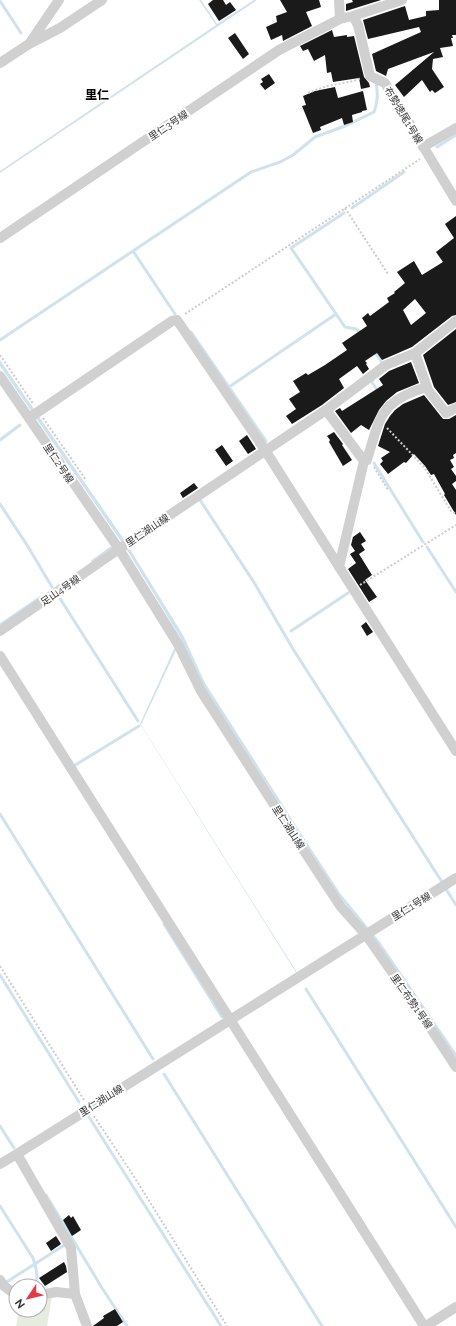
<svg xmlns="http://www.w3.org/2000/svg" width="456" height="1326" viewBox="0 0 456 1326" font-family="Raleway,'Noto Sans JP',sans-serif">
<rect width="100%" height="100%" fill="#fff"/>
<path fill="#e6ecdf" d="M52 1296 47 1326H16L19 1310H40V1297Z"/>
<path fill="#cfe2ee" d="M199 0H201L217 24 254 0H257L0 173V171L216 25Z
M0 360 123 538 183 635 205 683 304 838 340 893 380 942 456 1053V1059L336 891 202 684 180 637 127 550 0 366Z
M175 647 177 648 141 725 298 974H297L140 724Z"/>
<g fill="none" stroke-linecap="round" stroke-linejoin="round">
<path stroke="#cfe2ee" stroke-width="3" d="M0 1 21 33
M437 147 456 135
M352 208 404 172
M344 213 291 248 345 327 356 329 362 334
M133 251 175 314
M191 332 266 441
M0 340 251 172 280 162 293 155 315 137 345 126 374 112C378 101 378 94 376 82
M374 351 383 364
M373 380 371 381 378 391
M229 387 336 314
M0 440 20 425
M374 463 423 542
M200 500 255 584 293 649 442 882
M0 504 27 545 52 587
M427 547 456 592
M93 561 111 548
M59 597 138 721
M0 625 41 597
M291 631 348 593
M72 767 139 726
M0 814 153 1059
M446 889 456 905
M164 924 222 1017
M0 975 79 1102
M306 989 456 1227
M164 1074 322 1326
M89 1117 221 1326
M0 1126 14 1148
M46 1195 102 1288 127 1326
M0 1206 33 1258C36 1266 38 1277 36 1286
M5 1283 66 1244"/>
</g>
<path fill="#1a1a1a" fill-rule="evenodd" d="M213 0H223L226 5 230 2 236 10 219 21 208 4Z
M280 0H319L321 7 306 12 312 26 283 41 282 35 271 40 266 27 277 22 276 16 287 12Z
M352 0H381L346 11V4L353 2Z
M439 0H456V35H452L453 38H451L453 46 440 48 443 57 433 59 432 69 444 87 435 93 432 90 430 92 422 80 404 97 395 85 434 52 388 69 386 76 376 71 372 54 421 32 419 27 368 39 363 20 405 6 409 20 426 16V11L439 10Z
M332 30 334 37 347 35V37L354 36 364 77 369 83 370 87 361 89 359 78 333 82 331 72 327 73 325 55 314 61 308 49 303 51 300 46Z
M235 33 249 54 243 59 228 38Z
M269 74 275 83 265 90 260 84 263 82 261 79Z
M335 87 338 98 363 91 367 110 362 111V112L352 115 353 122 344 125 342 118 320 127 321 130 313 133 302 106 306 105 303 96 315 91Z
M456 216V315L452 316 412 347 382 360 377 353 365 361 367 363 366 364 369 369 363 374 357 366 339 379 344 388 322 405 292 424 286 416 296 409 289 399 300 392 293 381 306 373 308 375 325 365 347 350 342 343 367 326 362 318 368 313 370 316 389 302 387 298 395 293 394 292 405 283 397 272 414 261 422 275 443 262 436 252 454 238 445 224ZM415 299 426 313 411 325 403 310Z
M456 329V402L448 405 434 387 423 355Z
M411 362 419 383 397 392 386 401 379 410 369 430 361 425 351 433 335 411 340 408 342 411 383 385 379 379 389 371Z
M424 395 443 419H449L456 415V453L453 455 454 458 450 460 454 467 451 469 456 476V481L452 484 456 490V515L444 495 445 494 434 474 431 475 425 466 414 454 406 463 404 462 388 474 380 464 383 461 381 458 390 452 378 446 385 424 390 416 395 410 403 404Z
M334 432 343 444 342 445 352 460 343 466 329 442 330 440 327 436Z
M247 435 256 449 248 454 239 441Z
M222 445 233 461 226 466 215 450Z
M194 483 198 488 183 498 180 493Z
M360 532 366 541 361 544 365 550 359 554 372 575 365 580 377 597 369 602 348 569 356 563 350 554 355 551 351 545 353 537Z
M366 622 373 632 367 636 361 626Z
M69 1215 71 1218 73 1216 81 1230 72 1236 63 1220Z
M56 1236 61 1244 51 1251 46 1243Z
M64 1262 66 1266 67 1272 45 1286 39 1278Z
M115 1309 123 1322 117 1326H93L104 1318 103 1316Z"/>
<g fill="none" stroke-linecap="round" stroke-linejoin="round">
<path stroke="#cdcdcd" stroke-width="2" stroke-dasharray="2 2" stroke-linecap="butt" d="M308 93 327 86 354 81 361 78
M345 208 388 274
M185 314 420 159
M0 355 34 405
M43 418 86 480
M387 428 424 467 451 511 456 514
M374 467 388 490
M360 585 456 525
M0 966 84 1100
M94 1116 133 1175 227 1326"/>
<path stroke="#d0d0d0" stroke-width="10" d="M339 0 340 19 353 16 358 25 370 76 385 83 456 201
M353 16 402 0
M31 43 60 28 102 0
M0 63 29 44 59 0
M423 147 456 128
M0 238 279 50 340 19
M456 321 415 353 386 365 326 410 119 549 178 644 201 691 291 831 341 907 366 935 422 1015 456 1067
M415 353 428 390 446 413 456 408
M0 376 119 549 0 631
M326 410 364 461 367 460C380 417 380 401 427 387
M29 418 172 321 177 320 265 450 456 751
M339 567 364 461
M0 656 424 1326
M0 1164 17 1154
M0 1280 4 1286 16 1295
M40 1295 56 1292 75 1294
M87 1326 75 1294 71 1248 17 1154 456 878
M426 1326 456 1307"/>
</g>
<g text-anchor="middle" stroke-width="4" stroke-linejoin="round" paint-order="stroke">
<g font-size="10" fill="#333" stroke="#fff">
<text transform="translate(404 115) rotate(59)" y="4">布勢徳尾1号線</text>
<text transform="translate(168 125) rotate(-34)" y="4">里仁3号線</text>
<text transform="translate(59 463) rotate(56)" y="4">里仁2号線</text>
<text transform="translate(147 530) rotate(-34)" y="4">里仁湖山線</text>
<text transform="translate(60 590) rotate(-35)" y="4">足山4号線</text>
<text transform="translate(289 827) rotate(57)" y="4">里仁湖山線</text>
<text transform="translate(411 906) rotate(-32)" y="4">里仁1号線</text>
<text transform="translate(412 1001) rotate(55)" y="4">里仁布勢1号線</text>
<text transform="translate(101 1100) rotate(-32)" y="4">里仁湖山線</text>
</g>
<g font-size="12" font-weight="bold" fill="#000" stroke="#fff">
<text x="97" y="99">里仁</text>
</g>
</g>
<g transform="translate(28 1298) rotate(235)"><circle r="19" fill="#ffffff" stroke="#adadad"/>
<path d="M0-3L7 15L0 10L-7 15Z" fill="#e63946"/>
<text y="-6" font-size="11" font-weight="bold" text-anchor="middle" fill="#333333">N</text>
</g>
</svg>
